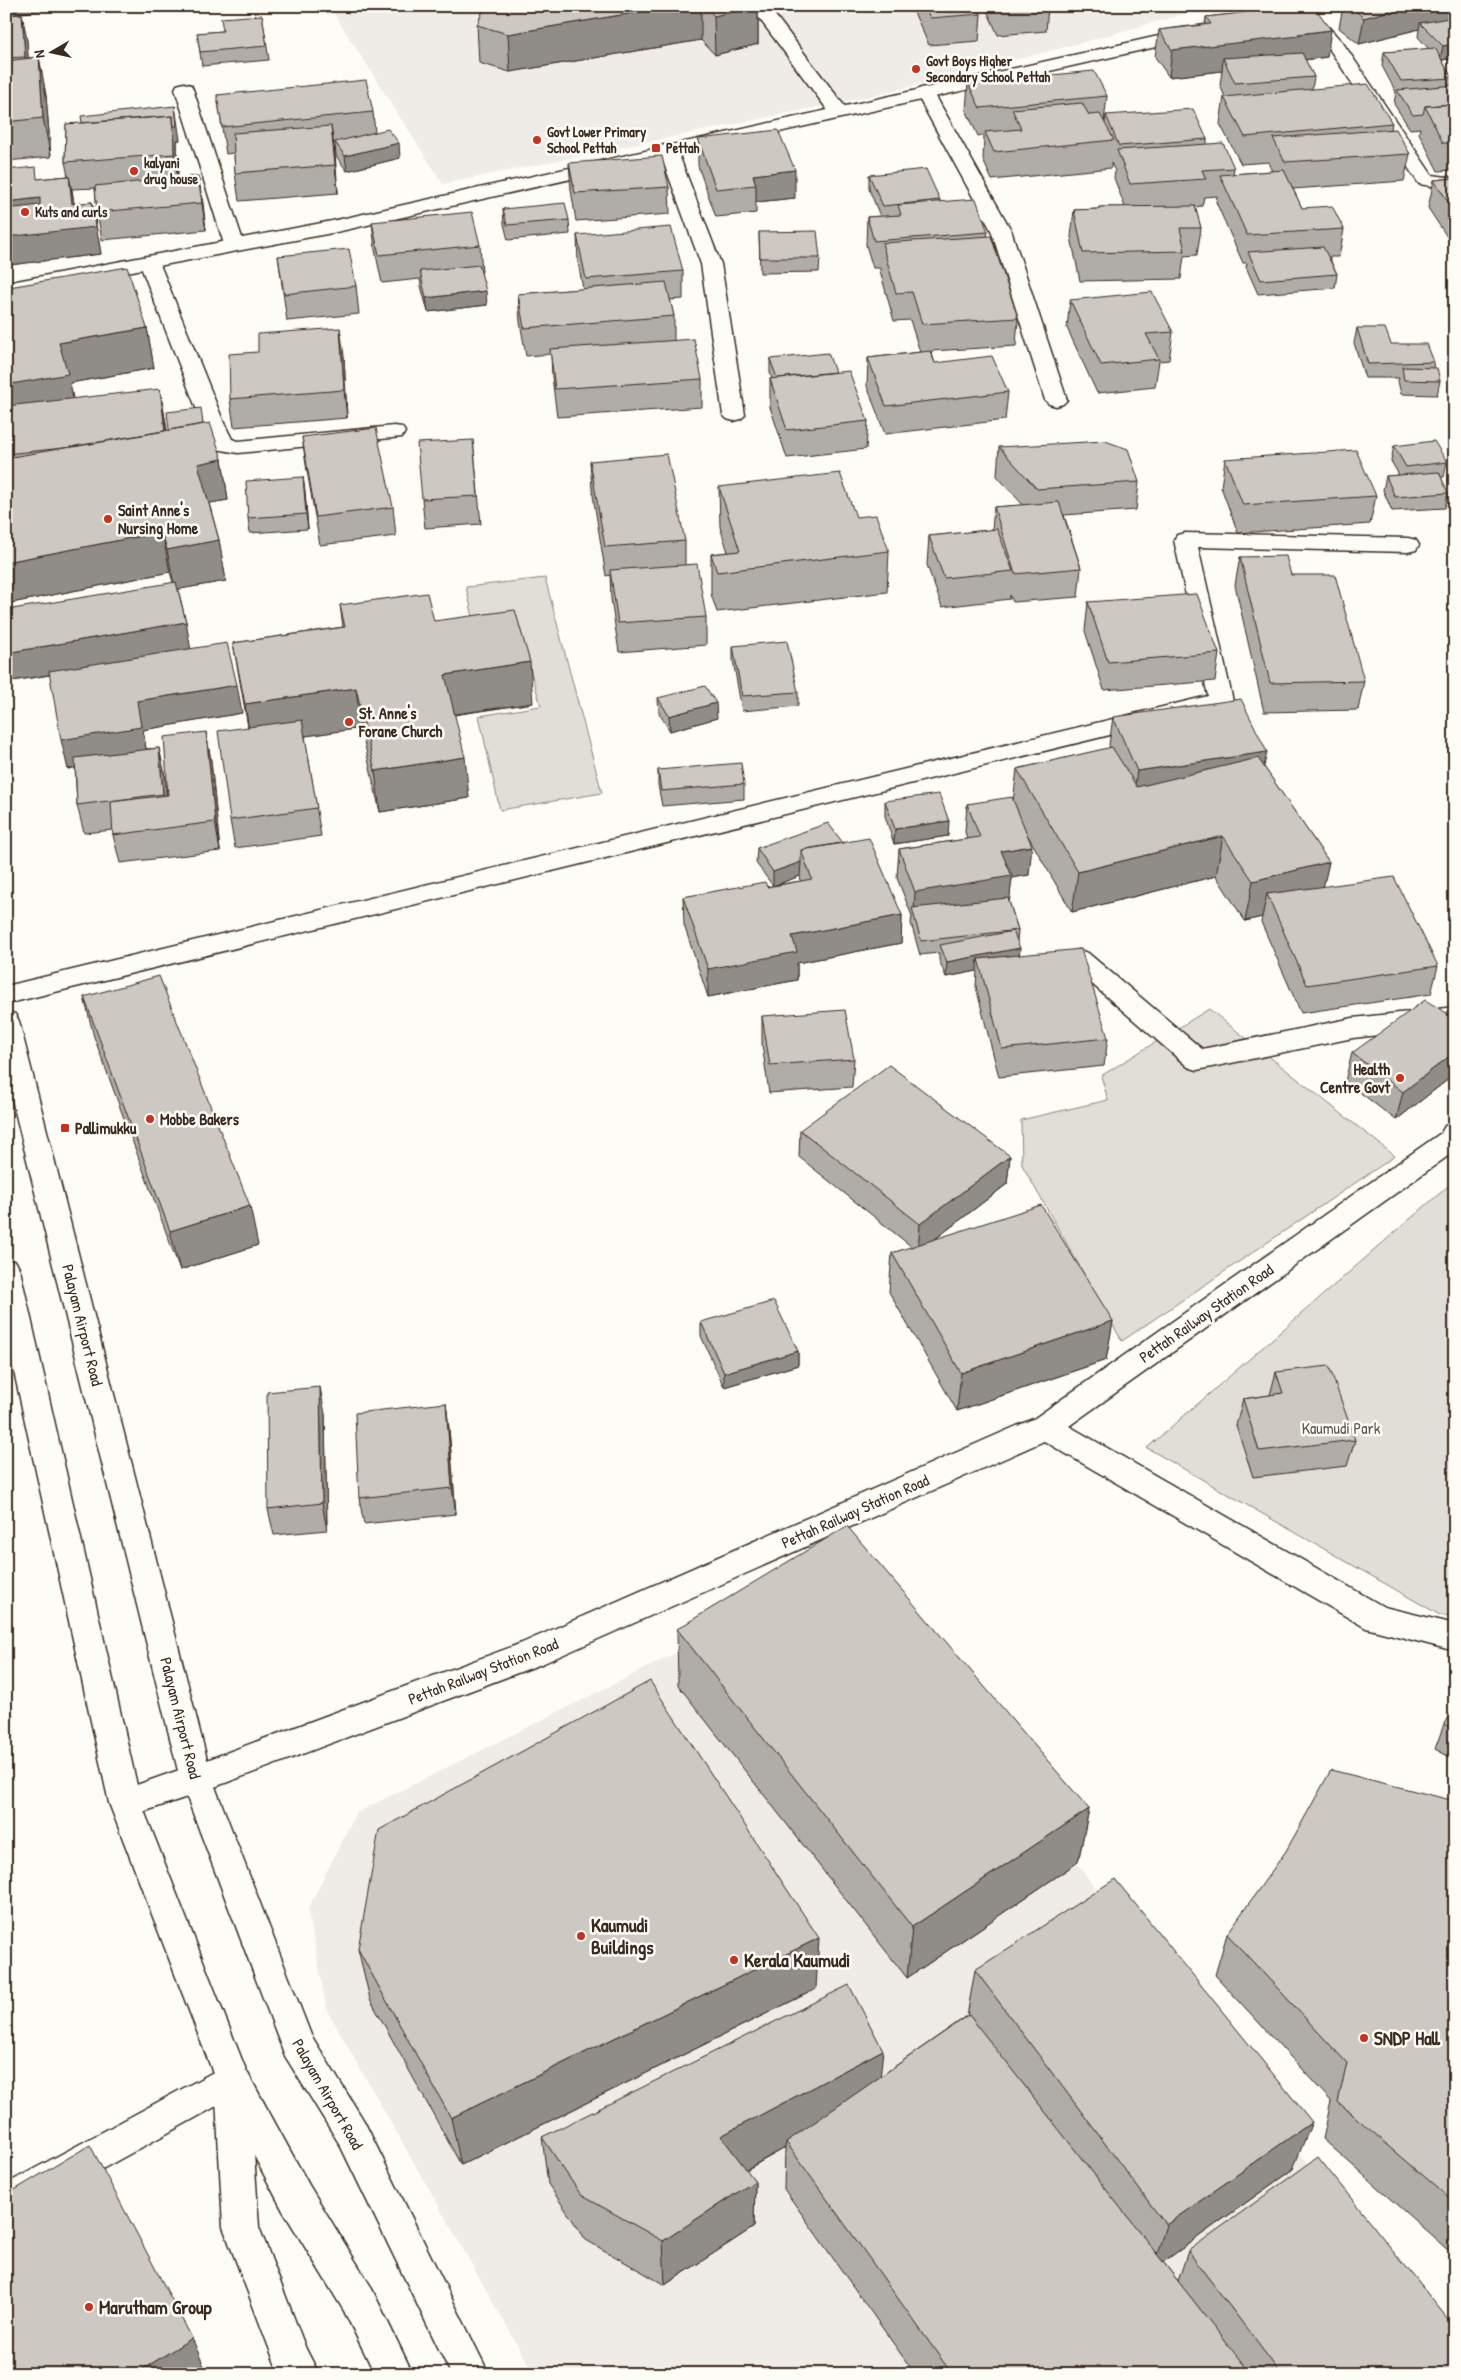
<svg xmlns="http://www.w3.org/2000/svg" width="1461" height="2380" viewBox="0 0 1461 2380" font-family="'Patrick Hand',sans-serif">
<rect width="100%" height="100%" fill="#fdfcf7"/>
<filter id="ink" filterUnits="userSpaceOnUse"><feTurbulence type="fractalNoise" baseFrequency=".02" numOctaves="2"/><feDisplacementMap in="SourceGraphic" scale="10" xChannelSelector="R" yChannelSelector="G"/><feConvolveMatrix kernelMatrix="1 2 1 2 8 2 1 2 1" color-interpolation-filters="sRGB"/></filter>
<g filter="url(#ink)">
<path fill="#efece7" d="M329 6H1212L1081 43 877 95 443 184Z
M848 1567 1455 2354V2374H534L327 2010 308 1909 356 1813Z"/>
<path fill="#e1ded7" stroke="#8e847a" d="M545 578 602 793 500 810 479 716 541 706 523 645 481 651 466 587Z
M1209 1009 1395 1156 1122 1341 1022 1165 1021 1120 1108 1100 1101 1076Z
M1455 1180V1616L1440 1615 1147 1448Z"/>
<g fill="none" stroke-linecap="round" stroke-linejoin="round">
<g stroke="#3b2a1e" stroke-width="3">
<path id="lane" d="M232 2062 244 2067 249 2079 244 2091 6 2222V2184Z"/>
</g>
<g stroke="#3b2a1e" stroke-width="3">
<path id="street" d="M750 6H768L846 108 848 112 846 116H832Z
M1305 7 1311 8 1343 43 1432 175 1455 178V190L1419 184 1330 50 1296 12 1299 8Z
M184 83 191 85 193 89 244 244 241 248 234 250 227 248 224 244 175 89 177 85Z
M925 87 932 89 934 93 1011 230 1067 400 1063 404 1056 406 1049 404 1045 400 991 230 916 93 918 89Z
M668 144 675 146 677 150 721 264 745 415 741 419 734 421 727 419 723 415 701 264 659 150 661 146Z
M149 256 156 258 159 262 224 423 232 439 238 441 394 426 402 427 405 432 402 437 238 453 216 449 202 423 139 262 142 258Z
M1185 533 1408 538 1416 540 1419 545 1416 550 1408 552 1198 547 1233 701 1229 706 6 1004V986L1208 696 1174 540 1177 535Z
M1079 950 1088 953 1202 1049 1353 1018 1455 1007V1026L1353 1038 1197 1070 1188 1067 1070 965 1066 959 1070 953Z
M1455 1123V1151L1069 1426 1384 1607 1455 1624V1651L1366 1628 1044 1441 544 1663 196 1794 125 1818 114 1813 109 1803 114 1793 196 1764 522 1643 1035 1418 1441 1133 1445 1126Z
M232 2063 244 2068 249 2080 259 2227 306 2349 319 2374H279L223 2227 215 2080 220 2068Z"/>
</g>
<g stroke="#3b2a1e" stroke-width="3">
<path id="secondary" d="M1194 28 1200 29 1203 33 1200 37 332 233 6 295V283L332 221Z"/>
</g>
<g stroke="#3b2a1e" stroke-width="3">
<path id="primary" d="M6 1012 15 1014 19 1021 212 1779 311 2035 364 2121 489 2374H451L340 2145 285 2056 180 1779 6 1075Z
M6 1259 16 1262 20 1270 141 1803 246 2070 309 2185 370 2285 413 2374H375L344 2311 283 2211 220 2091 109 1803 6 1335Z"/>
</g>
<use href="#lane" fill="#fdfcf7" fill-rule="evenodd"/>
<use href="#street" fill="#fdfcf7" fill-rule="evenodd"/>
<use href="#secondary" fill="#fdfcf7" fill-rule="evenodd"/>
<use href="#primary" fill="#fdfcf7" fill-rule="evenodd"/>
</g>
<path fill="#b0aca7" stroke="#3b2a1e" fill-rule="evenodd" d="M485 6H758V44L715 55 701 40 510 72 479 63 477 25Z
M911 6H977L981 14 979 41 929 45Z
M985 6H1048L1046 31 998 35Z
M1268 6H1314L1327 57 1305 60 1314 77 1312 89 1392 123 1391 129 1410 154 1404 181 1293 189 1302 208 1344 229 1339 257H1329L1337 274 1335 288 1258 294 1246 267 1247 263H1243L1216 202 1217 196 1204 197 1202 206 1195 207 1201 228 1197 255 1184 256 1181 279 1080 281 1071 237 1074 210 1099 209V207H1125L1114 178 1115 171 1111 163V168L992 180 983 160 984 135 978 136 966 110 968 83 1107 96 1104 122 1105 123 1106 115 1207 139V144L1234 168 1233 174 1272 171 1269 165V162L1241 164 1220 124 1224 97H1225L1220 85 1222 71 1169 77 1155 57 1159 30 1205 24 1206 17 1267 10Z
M1343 6H1455V69L1453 66 1455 58 1442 60 1452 78 1451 85 1455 84V170L1438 171 1419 133 1420 128 1410 129 1394 104 1396 92 1382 66 1384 52 1429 49 1418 37 1419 29 1359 44 1339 28Z
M22 14 27 41 28 58 39 57 46 96 51 157 6 161V15Z
M262 15 269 60 202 66 197 33 223 31Z
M217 95 373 112 375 132 400 158 347 171 336 156 335 143H333L338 193 239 201 235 173 234 153 226 154Z
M66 124 180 140H177L178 178 198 176 206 230 102 240 97 212 95 188 72 189 74 204 92 202 101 254 9 265 38 179 68 176 65 162Z
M698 139 795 198 756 202V213L716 217 698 166Z
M569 163 669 187 670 214 576 221 571 190Z
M869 175 940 200V202L988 232 987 236 1018 318 1016 346 931 351 935 363 1008 392 1005 420 885 434 867 386 868 358 920 352 910 320 894 321 880 271V268H873L866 245 867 217 880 216 869 189Z
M1455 178V249L1428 208 1434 180Z
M503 209 569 220 570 234 508 240 504 224Z
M372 222 480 245 482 272 481 273 487 305 428 312 421 286 420 279 382 283 375 250Z
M759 232 820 258 819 272 760 273Z
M577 235 683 271V299L670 300 674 316V340L702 379V407L557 417 552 377 551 354 526 356 520 322 518 294 583 289 578 262Z
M278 256 356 286 359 314 287 321Z
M9 287 147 328 154 368 70 383 73 399 165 417 167 431 203 424 222 459 228 500 209 503 219 540 226 581 178 589 186 622 190 649 242 713 143 730 146 749 159 748 165 776 167 795H168L206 732 211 761 220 851 120 863 113 835V830L84 833 77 805 75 767 68 769 50 675 6 682 173 582 170 572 6 604V296L11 295Z
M1070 300 1173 332 1169 360 1159 361 1155 387 1097 393 1067 328Z
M1357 328 1391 344 1434 362 1433 367 1440 381 1437 395 1401 394 1398 381 1399 378H1365L1354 343Z
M258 352 344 356 347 418 234 427 230 399Z
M770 359 835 372 868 421 866 449 787 458 770 407V379H772L770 373Z
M302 437 393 507 396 536 320 545 306 465Z
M473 440 481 524 425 528 422 499Z
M1394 446 1447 462 1444 477H1441L1448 493 1445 508 1392 511 1383 490 1386 476 1399 475 1391 461Z
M999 447 1139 482 1136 510 1064 515 1081 568 1078 597 1013 602 1010 595V599L942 607 927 565 929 536 992 530 994 507 1023 505 997 476Z
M1225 459 1376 496 1370 524 1238 533 1221 487Z
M590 461 685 541V565L706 617V645L619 652 611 599 610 575 606 576 592 489Z
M303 477 305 492 308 529 250 533 248 518Z
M719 487 856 517 889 551 887 592 717 612 711 594V554L728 552 720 527Z
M1240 557 1291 575 1364 681 1358 710 1264 712 1235 585Z
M1088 602 1219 653 1215 681 1104 690 1085 631Z
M340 605 434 621 533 703 454 715 469 798 380 812 361 728 305 736 321 836 235 848 230 820 248 727 233 643 343 627Z
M733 646 798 692V706L742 711 733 660Z
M658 698 717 718 670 731 659 713Z
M1113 717 1264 767 1329 862 1323 886 1438 966 1431 994 1301 1013 1261 922 1262 917 1245 921 1216 876 1072 912 1028 836 1029 875 1012 878 1009 901 1018 930 1017 941 1019 955 1108 1038 1104 1066 999 1077 976 987 977 971 946 977 939 960V953L920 955 911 923 912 916 897 878 899 849 967 839 965 832 967 804 1013 802 1017 769 1110 748 1109 745Z
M658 770 744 784V799L662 806 658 785Z
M885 801 948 836 894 844 885 816Z
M843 843 902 915 901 943 797 963V980L708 997 684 925 683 897 773 886 756 863 757 848ZM800 876 801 881 775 885Z
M84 997 258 1245 180 1270 94 1037Z
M762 1016 854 1059 852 1087 769 1093 762 1044Z
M1455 1018V1074L1396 1120 1345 1081 1352 1053Z
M800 1130 1010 1156 1007 1184 934 1240 1113 1321 1106 1360 957 1411 889 1292 892 1253 912 1247 799 1157Z
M701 1322 798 1351V1365L724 1387 701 1336Z
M1276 1372 1355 1440 1347 1466 1253 1477 1236 1425 1243 1399 1270 1395Z
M446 1403 449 1429 456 1514 364 1524 359 1498Z
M325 1414 327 1530 274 1535 268 1509Z
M677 1629 1089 1809 1078 1862 907 1978 678 1685Z
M1455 1706V1760L1435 1749 1444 1724Z
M1455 1801V2243L1450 2252 1323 2139 1331 2101 1215 1975 1227 1934Z
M358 1949 816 1989 461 2165 370 1999Z
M975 1970 1293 2169 1163 2262 1178 2281 1188 2251 1455 2374H915L784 2189 785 2148 746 2170 755 2181 754 2227 665 2285 586 2240 548 2184 542 2137 881 2076 967 2016Z"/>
<path fill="#908c88" stroke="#3b2a1e" d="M6 6H68V7L6 15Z
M674 6H701V40L510 72 508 34Z
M758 6V44L715 55 714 16Z
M1407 6H1455V19L1420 23 1419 29 1359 44 1364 18Z
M22 14 27 41 30 84 25 57Z
M1331 30 1327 57 1295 61 1223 58 1222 71 1169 77 1172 50Z
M1455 44V58L1440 60 1443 46Z
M39 57 46 96 51 157 43 118Z
M175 106 180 140H177L178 182 174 154 173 116Z
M331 126 335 153 338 193 335 165Z
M399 143 400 158 347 171 345 156Z
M795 170V198L756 202V185L753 175Z
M69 176 74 203 77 229 92 202 101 254 9 265 6 253V237L72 204Z
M198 176 203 203 206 230Z
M40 198 45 226 6 230V202Z
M486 291 487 305 428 312 426 298Z
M147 328 154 368 70 383 76 414 6 427V385L59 343Z
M340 328 344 356 347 418 344 390Z
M160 389 165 417 171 465 166 436Z
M222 459 228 500 205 504 198 464Z
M303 477 305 492 308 529 306 514Z
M162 532 170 572 6 604V562Z
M219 540 226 581 175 590 167 550Z
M186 622 191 651 6 682V653Z
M530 662 533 703 449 715 445 675Z
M237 685 242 713 143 730 147 755 68 769 61 740 137 701Z
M356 688 361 728 251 744 245 704Z
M716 703 717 718 670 731 669 716Z
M206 732 211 761 220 851 215 822Z
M159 748 165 776 169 823 163 794Z
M1267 752 1261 781 1133 799 1137 771Z
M465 757 469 798 380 812 375 771Z
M949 821 948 836 894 844 895 829Z
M1223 836 1216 876 1072 912 1078 872Z
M1032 846 1029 875 1012 878 1009 905 914 914 915 892 1001 851Z
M801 862 800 876 773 886V872Z
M1329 862 1320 902 1267 894 1262 917 1245 921 1253 881Z
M902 915 901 943 797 963V980L708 997V969L792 936Z
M1020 948 1019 963 978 959 977 971 946 977 947 962Z
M1455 1052V1074L1396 1120 1403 1092Z
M1010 1156 1007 1184 918 1252 920 1224Z
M250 1206 258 1245 180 1270 170 1231Z
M1113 1321 1106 1360 957 1411 961 1373Z
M798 1351V1365L724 1387V1373Z
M320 1387 325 1414 327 1530 322 1503Z
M446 1403 449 1429 456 1514 452 1488Z
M1089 1809 1078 1862 907 1978 912 1927Z
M819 1938 816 1989 461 2165 451 2118Z
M883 2050 878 2099 786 2142 785 2148 721 2183V2136Z
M1312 2122 1293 2169 1152 2270 1166 2225Z
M755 2181 754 2227 665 2285 663 2241Z
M192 2338 206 2371 202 2374H135Z"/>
<path fill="#cdc8c2" stroke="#3b2a1e" d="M485 6H674L508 34 477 25Z
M705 6H758L714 16Z
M925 6H977L981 14 930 18Z
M1000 6H1024L1001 8Z
M1275 6H1314L1331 30 1298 34 1299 36 1172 50 1159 30 1211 24 1206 17 1276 9Z
M1350 6H1407L1364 18Z
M22 14 25 57 6 58V15Z
M262 15 267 46 200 52 197 33 223 31 221 18Z
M1455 17V44L1443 46 1420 23Z
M1435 48 1452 78 1401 81 1384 52Z
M1302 53 1314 77 1235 83 1223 58Z
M39 57 43 118 6 122V61Z
M1094 71 1107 96 980 108 968 83Z
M366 80 373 112 222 127 217 95Z
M1368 84 1392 123 1245 137 1224 97Z
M1455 85V104L1425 106 1423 114 1413 115 1397 90Z
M1082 103 1089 115 1100 114 1114 140 994 152 985 132 1021 129 1012 109Z
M1455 104V143H1443L1425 106Z
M175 106 177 126H174L173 116 82 123 81 116Z
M1193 109 1207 139 1119 146 1106 115Z
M173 116 174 154 65 162 66 124Z
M331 126 335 165 235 173 233 133Z
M388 129 399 143 345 156 335 142Z
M1396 129 1410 154 1285 162 1273 138Z
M778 130 795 170 753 175 756 185 716 189 698 139Z
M1223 143 1234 168 1202 170 1206 179 1130 184 1117 150Z
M662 156 669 187 575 193 569 163Z
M36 167 37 179 69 176 72 204 92 202 95 227 6 237V209L40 205V198L6 202V170Z
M926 169 940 200 883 206 869 175Z
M1284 170 1302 208 1332 206 1344 229 1247 235 1220 175Z
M198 176 202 203 97 212 95 186Z
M1455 178V212L1434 180Z
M976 199 988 232 874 241 867 217 901 215 898 205Z
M565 203 569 220 507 225 503 209Z
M1195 206 1201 228H1180L1185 251 1083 253 1074 210 1099 209V207Z
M472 212 480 245 379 255 372 222Z
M671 227 683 271 586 279 577 235Z
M817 231 820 258H760L759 232Z
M991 236 1018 318 922 324 912 292 896 293 882 243Z
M1323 247 1337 274 1261 280 1248 252Z
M349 249 356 286 284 294 278 256Z
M479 265 486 291 426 298 420 271Z
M127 267 147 328 59 343 68 374 6 385V296L12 295 9 287Z
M666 282 674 316 524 328 518 294Z
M1152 292 1173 332 1146 334 1159 359 1101 365 1070 300Z
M340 328 344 390 230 399 229 354 258 352V334Z
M1357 328H1385L1391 344H1427L1434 362 1368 364Z
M694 339 702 379 555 389 550 349Z
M930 351 935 363 992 356 1008 392 886 406 868 358Z
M828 353 835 372 777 378 770 359Z
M1402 367 1437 368 1440 381 1404 380Z
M849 371 868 421 787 430 770 379Z
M160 389 165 431 73 447 6 454V406Z
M201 408 203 424 169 430 167 412Z
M210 423 222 459 198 464 219 540 167 550 162 532 6 562V458Z
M376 428 393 507 316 517 302 437Z
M473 440 478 496 422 499 417 443Z
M1105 441 1128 449 1139 482 1037 489 999 447Z
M1434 441 1447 462 1406 467 1394 446Z
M1356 450 1376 496 1243 505 1225 459Z
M667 454 685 541 605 547 590 461Z
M1439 472 1448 493 1395 497 1386 476Z
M840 473 856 517 876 515 889 551 717 572 711 554 740 551 719 487Z
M303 477 306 514 248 518 246 481Z
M1059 502 1081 568 1015 574 994 507Z
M997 529 1013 571 944 578 929 536Z
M1286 556 1291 575H1335L1364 681 1270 683 1240 557Z
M697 564 706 617 618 623 610 570Z
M176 582 186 622 6 653V610Z
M427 593 434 621 515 610 530 662 445 675 465 757 375 771 356 688 245 704 233 643 345 627 340 605Z
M1197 594 1219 653 1108 662 1088 602Z
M787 641 798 692 742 696 733 646Z
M227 643 237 685 137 701 141 727 61 740 49 671Z
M705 686 716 703 669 716 658 698Z
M1241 699 1267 752 1137 771 1113 717Z
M302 720 317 808 230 820 218 731Z
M206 732 215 822 113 835 111 802 168 795 164 737Z
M1112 747 1137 787 1258 758 1329 862 1253 881 1223 836 1078 872 1017 769Z
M159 748 163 794 77 805 75 758Z
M741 763 744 784 661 791 658 770Z
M939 794 949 821 895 829 885 801Z
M1012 797 1032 846 1001 851 1012 876 915 892 899 849 980 837 967 804Z
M828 823 843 843 801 850V862L773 872 757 848Z
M869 838 902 915 792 936 797 952 708 969 683 897 765 882 767 887 812 879 801 850Z
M1394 877 1438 966 1307 985 1267 894Z
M1008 898 1018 930 921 941 912 908Z
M1013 931 1020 948 947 962 940 945Z
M1081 949 1108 1038 1002 1049 978 959Z
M159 976 250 1206 170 1231 84 997Z
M1425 1000 1455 1018V1052L1403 1092 1352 1053Z
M845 1010 854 1059 770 1065 762 1016Z
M889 1065 1010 1156 920 1224 800 1130Z
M1041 1205 1113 1321 961 1373 892 1253Z
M774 1301 798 1351 724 1373 701 1322Z
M1329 1366 1355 1440 1259 1451 1243 1399 1283 1393 1276 1372Z
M320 1387 322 1503 268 1509 267 1392Z
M446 1403 452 1488 359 1498 355 1413Z
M847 1526 1089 1809 912 1927 677 1629Z
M650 1681 819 1938 451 2118 358 1949 379 1830Z
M1455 1706V1730L1444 1724Z
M1331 1770 1455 1801V2203L1338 2102 1347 2063 1227 1934 1286 1851Z
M1115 1879 1312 2122 1166 2225 975 1970Z
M849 1985 883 2050 721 2136 755 2181 663 2241 581 2195 542 2137Z
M969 2015 1251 2374H952L786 2142Z
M90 2145 192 2338 135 2374H6V2195Z
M1318 2157 1455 2328V2374H1281L1188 2251Z"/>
</g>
<g fill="#c8321e" stroke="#fdfcf7" stroke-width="2">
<circle cx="916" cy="69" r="5"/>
<circle cx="537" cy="140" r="5"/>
<rect x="651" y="143" width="10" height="10" rx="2.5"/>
<circle cx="134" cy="171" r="5"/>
<circle cx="25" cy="212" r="5"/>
<circle cx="108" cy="519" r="5"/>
<circle cx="349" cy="722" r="5"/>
<circle cx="1400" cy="1078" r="5"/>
<circle cx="150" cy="1119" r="5"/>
<rect x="60" y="1123" width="10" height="10" rx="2.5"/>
<circle cx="581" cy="1936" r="5"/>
<circle cx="734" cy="1960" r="5"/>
<circle cx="1364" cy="2038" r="5"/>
<circle cx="89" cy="2307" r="5"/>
</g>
<g text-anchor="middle" stroke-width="5" stroke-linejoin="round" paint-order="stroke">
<g font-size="14" font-weight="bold" fill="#3b2a1e" stroke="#fdfcf7" text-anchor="start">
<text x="926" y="66">Govt Boys Higher<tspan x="926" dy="16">Secondary School Pettah</tspan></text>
<text x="547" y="137">Govt Lower Primary<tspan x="547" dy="16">School Pettah</tspan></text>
<text x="666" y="153">Pettah</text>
<text x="144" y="168">kalyani<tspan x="144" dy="16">drug house</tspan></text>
<text x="35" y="217">Kuts and curls</text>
</g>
<g font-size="16" font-weight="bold" fill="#3b2a1e" stroke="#fdfcf7" text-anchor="start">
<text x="118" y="516">Saint Anne's<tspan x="118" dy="18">Nursing Home</tspan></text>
<text x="359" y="719">St. Anne's<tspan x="359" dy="18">Forane Church</tspan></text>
<text x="1390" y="1075" text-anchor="end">Health<tspan x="1390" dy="18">Centre Govt</tspan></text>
<text x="160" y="1125">Mobbe Bakers</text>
<text x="75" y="1134">Pallimukku</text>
</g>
<g font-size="16" fill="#3b2a1e" stroke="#fdfcf7">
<text transform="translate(1206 1313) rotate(-35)" y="6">Pettah Railway Station Road</text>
<text transform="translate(83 1325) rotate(76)" y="6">Palayam Airport Road</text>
<text transform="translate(855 1511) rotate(-24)" y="6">Pettah Railway Station Road</text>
<text transform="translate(483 1671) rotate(-21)" y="6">Pettah Railway Station Road</text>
<text transform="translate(181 1718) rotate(76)" y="6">Palayam Airport Road</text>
<text transform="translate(328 2094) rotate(60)" y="6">Palayam Airport Road</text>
</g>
<g font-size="16" fill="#64574c" stroke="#fdfcf7">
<text x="1341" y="1434">Kaumudi Park</text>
</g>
<g font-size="19" font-weight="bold" fill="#3b2a1e" stroke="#fdfcf7" text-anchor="start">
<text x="591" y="1932">Kaumudi<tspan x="591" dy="22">Buildings</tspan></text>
<text x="744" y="1967">Kerala Kaumudi</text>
<text x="1374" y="2045">SNDP Hall</text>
<text x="99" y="2314">Marutham Group</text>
</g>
</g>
<rect width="1461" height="2380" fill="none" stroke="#fdfcf7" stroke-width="25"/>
<rect x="12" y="12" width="1436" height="2355" fill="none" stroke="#3b2a1e" stroke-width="2" filter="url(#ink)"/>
<g transform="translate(52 52) rotate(261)" stroke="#fdfcf7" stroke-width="4" paint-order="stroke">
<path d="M0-4L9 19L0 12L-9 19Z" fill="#3b2a1e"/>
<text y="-8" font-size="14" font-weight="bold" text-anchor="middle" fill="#3b2a1e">N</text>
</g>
</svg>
